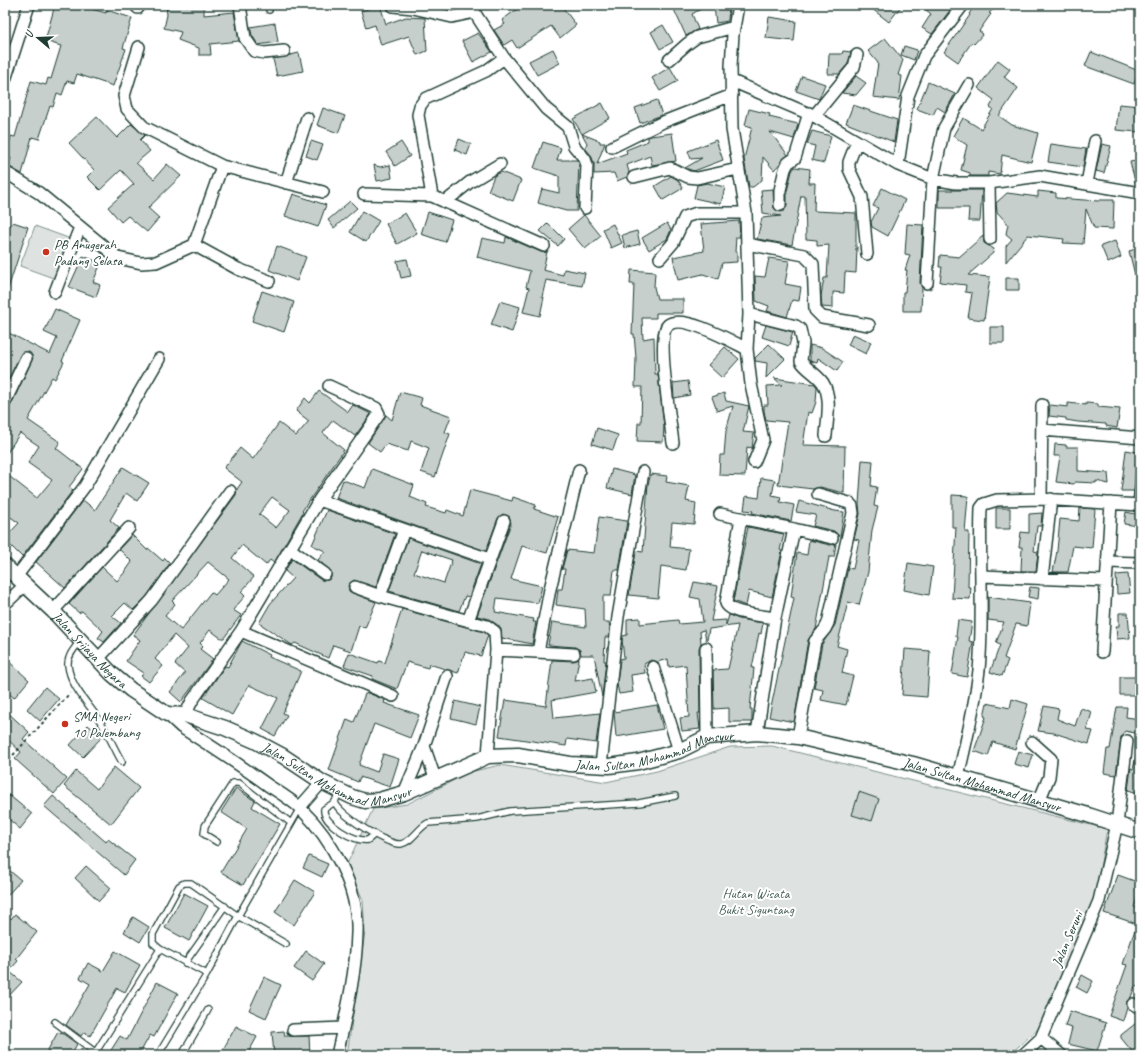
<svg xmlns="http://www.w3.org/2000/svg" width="1145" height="1060" viewBox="0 0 1145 1060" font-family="Caveat,sans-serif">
<rect width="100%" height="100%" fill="#fff"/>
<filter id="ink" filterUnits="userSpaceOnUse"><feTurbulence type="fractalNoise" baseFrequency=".025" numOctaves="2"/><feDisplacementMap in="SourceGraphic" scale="8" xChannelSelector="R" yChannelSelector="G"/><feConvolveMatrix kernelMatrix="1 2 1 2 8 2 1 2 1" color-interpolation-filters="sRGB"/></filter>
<g filter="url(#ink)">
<path fill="#dee3e2" stroke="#7e908b" d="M35 226 71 239 56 279 20 266Z
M772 746 1107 829 1092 912 1039 1028 1009 1055H347L365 932 363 900 347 864 373 809 407 804 470 772 500 765 606 782 657 771 730 747Z"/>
<path fill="#c7cfcc" stroke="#1f3d34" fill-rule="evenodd" d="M55 5H78L106 13V10L132 18 123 48 126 49 113 86 77 74 74 83 67 81 62 95 57 93 53 107 50 106 39 139 32 137 22 174 8 166 11 158 6 157 11 136 15 137 31 81 46 85 48 78 51 79 61 46 45 41Z
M166 5H204V15L234 12 239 41 210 44 211 55H199V48L178 40 181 32 164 28 167 15Z
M380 5 386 24 406 17 425 18 427 51 417 55 409 36 381 45 375 25 366 28 361 11Z
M523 5H561L576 25 560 38 551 26 517 48 512 40 504 45 494 30 505 24 502 20Z
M672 5H708L692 14 698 29 686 36Z
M729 5 728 21 716 23 714 6Z
M867 5H902L889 22Z
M920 5H954L932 34 922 28 931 14Z
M975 5H998L989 13 991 14 979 31 983 34 974 44 972 42 958 62 944 52 970 15 969 14Z
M769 17 796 21 794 41 766 38Z
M275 23 278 42 258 45 252 35 250 27Z
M663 25 673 42 660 49 651 32Z
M478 33 492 52 473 62 462 41Z
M885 38 903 60 898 75 902 76 899 100 873 97 878 63 868 51Z
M904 46 917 50 914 60 901 55Z
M553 49 560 63 537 75 529 61Z
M843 51 851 52 848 64 839 74H828L829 54H842Z
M1091 52 1139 71 1134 84 1085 66Z
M299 53 303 71 277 76 273 59Z
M998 60 1010 69 1004 77 1018 88 999 116 1012 125 1038 133 1031 162 1002 155 1000 174 988 172V176H970V173L961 170 967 145 953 136 963 118 981 129 993 109 990 107 994 100 978 88Z
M670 67 678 81 660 91 652 78Z
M802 76 825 84 819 99 796 91Z
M856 76 866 83 856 95 842 93Z
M928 82 955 94 945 112 937 107 933 115 917 109Z
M657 100 662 115 640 123 635 108Z
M602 103 610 118 582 134 573 119Z
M1119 104 1140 106 1138 132 1116 130Z
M853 105 897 120 894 142 846 123Z
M323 108 345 116 338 133 317 125Z
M749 109 770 114 769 117 798 124 794 139 770 132 788 155 774 170 763 157 762 180 753 187H749L744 159 752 127 745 125Z
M97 117 117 138 131 124 145 135 140 140 150 151 136 163 154 179 167 164 181 176 148 208 159 218 147 232 128 216 121 222 108 207 134 184 121 170 100 190 87 177 94 170 69 143Z
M812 131 831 136 824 163 812 160 815 146 807 144Z
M672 133 676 161 652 165 650 156 627 165 629 172 627 177 617 181 614 173 594 174V163L591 155 585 148 587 143 582 134 600 141V143H605L597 164 627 153 626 150 648 141V137L651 136Z
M459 139 471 144 467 155 455 150Z
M716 140 723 160 694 171 685 168 702 158 691 159 688 151Z
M311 141 323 145 317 160 306 156Z
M401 142 410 156 395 166 386 152Z
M543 142 561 148 557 160H577L579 162 577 211H566L538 203 542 189 559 193V176L534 168Z
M1051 144 1086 149 1083 167 1048 162Z
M1102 144 1111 146 1104 173 1096 171Z
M1140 160V186L1136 185 1130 162Z
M374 165 380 167 390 165 392 178 377 181Z
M795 167 810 169 809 183H815L814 211 856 213V250L857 247 856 273 845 272 844 293 833 292V308L822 307 821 296 824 278H827L829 245 817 246V240L806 239 805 196H801L792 245 757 239 762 218 781 216 763 213 761 190 773 189 774 208 780 212 784 211 787 205V191L792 171Z
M501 172 521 180 513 201 488 191 494 176Z
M671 176 678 180 683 188 663 200 655 186Z
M707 183 725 187 721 204 694 198 697 185Z
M882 188 905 200 888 236 872 227 871 222 878 208 873 206Z
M939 190H982L980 221H968L969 208H939Z
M1038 191 1056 193V198L1099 201 1100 200H1114L1113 229 1094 228 1086 209 1083 244 1063 243 1064 239 1028 235 1006 262V246L1012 239 1006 234 1008 224 997 212 996 203 1007 193 1038 197Z
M293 194 326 205 318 227 285 216Z
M350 201 357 208 334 228 328 220Z
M362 211 379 221 366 242 350 232Z
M428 212 452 220 445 242 421 234Z
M405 213 417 233 397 244 386 224Z
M584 215 601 236 585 249 568 229Z
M739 221 740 237H736L735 252H737V262L722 263 718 279 703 274 678 280 673 257 704 251 701 224Z
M13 222 28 227 7 292H5V224L11 225Z
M548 223 564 239 558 246 540 231Z
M667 223 671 230 667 239 649 250 642 238Z
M613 224 622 243 611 248 603 229Z
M907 224 923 225 920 283 922 288 921 311H903V292H905L907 270H905L910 255 905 254Z
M637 231 640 244 625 248 622 235Z
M983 236 984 243 994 249 993 253 968 275 990 277 984 320 968 318 972 293 965 292 966 285 940 282 942 267H939L940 255 959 257Z
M506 237 541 252H547L543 270 563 275 564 269 585 273 582 286 546 280 542 297H544L540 316 523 312 529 288 526 287 530 271 477 257 482 238 505 243Z
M1115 241 1121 257 1108 263 1101 246Z
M277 246 306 257 297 281 269 270Z
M1140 248V282L1137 283 1129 251Z
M83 256 101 263 93 282 100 285 96 297 69 287Z
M769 258 789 261 785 284 801 287 799 301 792 300 787 317 767 311 769 306 756 301 755 276 765 277Z
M407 259 411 276 401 278 397 261Z
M631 270 655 272 654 287 657 299H683V313H656V318H642L643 339 654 337 655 374H658L664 426 663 442 637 441 638 423H641L642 387H635L636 358 634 334H632L634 284H630Z
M1006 278H1019V290H1006Z
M262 291 294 302 284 332 252 321Z
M500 301 520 307 512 332 491 325Z
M55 309 80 320 62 361 64 362 55 379 52 377 28 420 60 442 56 448 83 469 69 487 73 490 22 557 5 540V538L19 523 5 513V473L37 498 52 480 28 463 39 446 20 433 5 456V410L11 405 33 358 29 352H22L5 386V331L50 354 57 338 44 332Z
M766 325 793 332 789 346 762 337Z
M990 327H1004V343H990Z
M853 334 871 342 866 354 848 345Z
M769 344 785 359 766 378 767 363 755 361V358Z
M810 345 822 348 843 362 837 371 818 358 817 363 810 361Z
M725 347 739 359 722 378 708 365Z
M774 378 815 384 817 387 816 402 812 413 808 412 803 445 845 446 844 493 820 487 813 489 778 485 788 422 766 420 764 411V405H768L767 386 782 385Z
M688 381 690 395 674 398 673 383Z
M319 391 348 412 353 405 371 414 355 436 333 420 323 433 344 450 302 511 303 512 274 563 270 560 266 565 242 545 232 558 254 577 241 592 245 596 233 610 241 615 224 638H221L210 630 200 643 203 646 200 649 213 659 181 702 170 692 185 673 175 664 188 648 174 635 155 659 163 666 149 682 141 676 144 673 126 661 140 640 133 635 236 495 237 489 242 482 224 468 240 448 253 459 279 423 296 436 309 421 296 411 305 398 310 403ZM272 497 290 510 276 528 259 514ZM208 562 229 579 215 595 211 592 181 630 165 616 175 604 172 601Z
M400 392 422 398 420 405 451 416 445 432 450 434 435 477 421 472 429 448 411 441 408 451 386 444 380 452 368 443 386 415 392 420Z
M724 393 726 401 749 406 743 432 754 433 752 448 747 447 745 476 719 475 720 455H724L726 431 733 406 717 411 712 397Z
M1068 403 1086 405V403L1098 404V407L1120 409 1117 428 1106 426V424L1078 422 1066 420V418L1049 416 1050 405 1068 407Z
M597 428 618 435 613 450 592 444Z
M1055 444 1066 445V447H1078V471L1108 473 1109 484 1096 481V483L1075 482 1074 484 1056 482 1060 456H1054Z
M1126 450 1137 452 1134 491H1121Z
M862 460 873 461 871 486 877 487 874 506 878 507 872 530 868 572 859 605 848 602 837 646 847 649 842 673 853 676 846 705 821 700 823 690 814 688 822 644 835 625 848 568 853 569 859 540 854 539 860 514 859 504Z
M123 467 149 483 137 501 126 493 110 520 119 528 65 588 36 562 83 500 95 510Z
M372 469 414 485 410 497 427 504 426 507 446 513 447 510 463 516 470 490 512 501 513 497 536 505 534 509 558 517 547 553 522 546 511 579 542 586 538 603 497 598 495 612 534 619 533 622H536L532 644 502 638 499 626 489 619 477 616 511 523 509 516 503 514 498 518 486 551 336 498 343 480 365 488Z
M612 469 635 475 632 494 607 488Z
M651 474 667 476 666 482 689 486 686 501 696 503 694 524 672 522 670 547 689 549 686 570 661 566 658 598 629 595 636 551 643 552 648 484Z
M761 478 775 480 772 495 781 497 780 502 794 505 791 521 752 513 753 511 744 510 746 496 759 498Z
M952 495 968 496 965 532H969L968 587H971L970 599 952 598 956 527H952Z
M799 501 835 511 844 512 840 537 834 531 813 526 816 515 796 512Z
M996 508H1010V529H996Z
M1080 508 1095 509 1092 548 1073 546 1068 572H1053L1057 551 1060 519 1079 521Z
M327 510 395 534 376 587 354 580 348 585 349 591 352 593 376 602 365 628 359 626 351 651 333 645 328 658 295 643 292 645 259 623 270 604 293 578 285 571 292 559 321 580H328L331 578V571L318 560 325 551 312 545Z
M1126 512 1140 515 1139 526 1124 524Z
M1042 513 1041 526H1037L1034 551 1038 552 1036 571H1021L1022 547H1019L1021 532 1029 533V514Z
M599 517 627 521 619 570H614L611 596H603V622H609L610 629 609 637H605L604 661H606L602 697 594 655H581L580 650 575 647 548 645 552 622 586 627 585 609 556 605 558 589H562L565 569H562L567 550 594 553Z
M748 527 784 534 780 550 782 551 772 597 749 591 746 606 733 601Z
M132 535 147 550 148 548 163 561 165 558 170 563 147 596 133 610 125 603 112 616 121 623 104 642 98 638 103 631 82 611 79 613 69 604 102 567 117 581 125 572 132 562 119 549Z
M408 538 481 564 469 597 465 596 459 611 389 591ZM422 550 452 560 444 583 414 573Z
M809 540 830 545 836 544 834 557H829L816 629 808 640 794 722 769 717 794 598 791 597 797 553 807 555Z
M908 563 933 567 929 595 904 590Z
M1128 574 1130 593 1117 594 1116 575Z
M694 582 718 586 711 621 726 620V625L729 615 739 619 763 623 761 634 759 633 752 668H754L750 709H752V722H729V708L714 709 713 670 728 669 738 625 709 629 707 640H706L704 630 700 631 701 643 699 648 700 713H698L700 729 682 731 680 718 689 717 686 665 669 667 668 659 657 662 651 660 644 664 645 673 631 675 633 692 619 694 617 684 620 659 624 658 622 640 623 636 627 635V619L640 618V624L678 620 679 624 703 622 700 599 690 597Z
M1030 587 1039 588 1038 599 1028 597Z
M988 597 1030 603 1027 626 1016 624 1004 658 1008 660 1002 676 990 672 1000 645 996 643 1004 622 988 620Z
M402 609 484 632 488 635 481 656 465 652 458 673 429 664 428 668 407 662 397 689 372 679 373 676 344 666 349 653 378 663 379 661 385 663Z
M1119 613H1128L1130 638 1117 639 1116 626H1119Z
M958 620 972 622 969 641 973 642 967 677 952 674 958 637 956 636Z
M242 641 270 655 269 657 301 671 283 713 287 715 275 736 262 729 278 698 249 685 232 715 203 698 225 666 228 667Z
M905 649 930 651 927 697 902 695Z
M5 658 29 680 14 698 5 690Z
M579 659 575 681 593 678 596 692 552 700 554 718 600 713 596 743 567 739 566 746 499 736 505 700 546 706 552 660 574 661Z
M1120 677H1136V695H1120Z
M45 687 59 699 40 721 27 709Z
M368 693 385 700 384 703 419 715 410 738 374 724 359 765 377 772 383 754 399 759 390 787 360 777 358 782 329 770 347 719 354 722 365 694Z
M1012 699 1028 704 1015 749 993 742 988 756 974 751 986 717 984 716 987 703 1010 708Z
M455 701 480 707 476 724 451 718Z
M657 705 663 729 616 737 614 712Z
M1044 706 1059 709 1057 719 1075 726 1081 708 1092 712 1087 730 1093 731 1089 744 1054 733 1038 731Z
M1117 707H1127L1126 717 1140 719V734L1125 731 1121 737 1116 775 1104 773 1107 749H1110Z
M5 710 29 732 23 739 67 779 54 794 15 759 21 752 5 737Z
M88 725 102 737 83 757 70 745Z
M1018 751 1033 755 1029 768 1014 764Z
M1137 754H1140V783L1138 793 1128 790 1131 768 1133 769Z
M114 767 139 788 111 824 64 786 76 771 97 789Z
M236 788 255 801 252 807 280 824 243 885 221 872 247 829 221 812Z
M5 792 32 814 20 829 5 816Z
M859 792 879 799 872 821 852 815Z
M53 796 106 842 108 839 135 860 124 875 44 806Z
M309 856 328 864 322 877 303 868Z
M86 866 111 888 99 901 75 878Z
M5 867 21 880 5 898Z
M1118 875 1140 883V891L1134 907 1140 909V988L1135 986 1131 997 1127 1001V1008L1123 1021 1109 1016 1127 965 1123 964 1137 924 1104 913Z
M295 880 315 892 294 925 275 912Z
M184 893 208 906 189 941 165 928Z
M5 913 11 919 15 914 37 932 16 959 18 961 9 971 22 982 5 1000Z
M133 917 149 927 140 942 124 932Z
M115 951 140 965 125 992 117 988 90 1036 84 1032 81 1036 66 1025 90 984 80 978 88 963 103 971Z
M306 951 324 964 312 981 294 968Z
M1082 975 1093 981 1087 993 1076 987Z
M264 977 281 985 266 1018 249 1010Z
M157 982 178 993 154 1037 150 1035 139 1055H108L120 1036 127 1040Z
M1070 1011 1106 1023 1097 1051 1068 1044 1072 1028 1065 1026Z
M1140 1020V1055H1135L1121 1038V1035Z
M236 1026 257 1037 247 1055H220Z
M284 1031 285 1036H309L310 1055H274L272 1032Z
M58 1032 61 1034 62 1033 77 1044 71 1055H45Z"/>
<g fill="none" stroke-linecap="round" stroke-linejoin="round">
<g stroke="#1f3d34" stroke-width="8">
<path id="service" d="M268 5 269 10
M80 641C75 648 67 656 68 665 70 687 91 706 102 724 109 736 115 750 122 762
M339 791 335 802C338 814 388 846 401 844 412 842 418 828 428 823L477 819 510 811 639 803 675 796
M335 802 324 809C322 823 355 843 368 840L375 834
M217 842 204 834 205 826 233 783H239L291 823
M160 949 207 974
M185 963 225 906
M55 1022 95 1052
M94 1055 160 949 153 943V934L179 886 184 883H191L238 916 286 944
M158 1055 207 974 238 916 300 808
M182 1055 208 1010"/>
</g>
<g stroke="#1f3d34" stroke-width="14">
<path id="minor" d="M135 5 138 8
M240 5 245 38 254 51 264 53 284 51
M476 5 474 10 476 15 504 58 486 71 425 99 420 106 418 115 432 196 544 246
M393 6 413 8 452 17 475 12
M139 47 124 96 127 109 144 127 222 166
M504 58 546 109 568 127 574 146 585 159 587 165 585 208
M669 60 687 44 697 37 734 27
M5 80 29 5
M732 81 814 116 898 165 933 179 956 183H989L1040 176 1140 193
M814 116 854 67 857 55
M857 141 849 162V169L862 197 867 254
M612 147 663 122 732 95
M898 165 908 96 924 56 963 5
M5 172 39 193 118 258 141 263 156 262 194 245 222 166 323 192
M634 177 670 168 688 177 697 178 738 169
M286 183 307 118
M989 183 990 239
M1087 183 1095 141
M364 194 432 196
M445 202 470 182 500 164
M780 205V190L785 169 788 163 795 158 809 113
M747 244 804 255 813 264 815 310 822 317 869 325
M194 245 238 269 269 281
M660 258 673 243 685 217 697 213H746
M927 283 933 179 944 128 969 85
M55 292 80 227
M749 314 796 326 800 329 803 343 801 361C807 370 817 374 823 383 832 397 827 420 826 436
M747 349 751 384 763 440 754 462
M5 402 26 358
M1042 430 1140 438
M673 443C671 425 656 335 668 325 682 313 733 342 747 349L749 314 746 213 732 129 731 66 733 34 738 5
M1041 499 1042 405
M319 500 489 559
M1139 505 1140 494
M720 514 794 529 775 618 757 733
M741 518 726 603C730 614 764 616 775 618
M794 529 832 538
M404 530 380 596 487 626 495 632 496 650 488 756
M290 549 325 574
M1107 562 1140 563
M982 576 1105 581
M16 577 85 486 159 359
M1042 579 1051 499
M355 587 380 596
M5 604 25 585
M53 611 129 528
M468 621 504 521
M241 631 393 696
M706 648 707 737
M496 650 574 654
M538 652 550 589 579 470
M1102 652 1111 503
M98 659 152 600 230 491
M653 667 679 751
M167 714 181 727C211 746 240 765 269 786 280 793 292 800 301 809 332 839 359 888 357 933 356 974 346 1015 337 1055
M185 715 192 701 241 631 319 500 378 416 379 414 376 408 329 386
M798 737 815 641 825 629 828 623 853 513 852 506 849 503 818 494
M1032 742 1051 759 1049 777 1039 801
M424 746 435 778
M601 765 618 617 643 472
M958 777C966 742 975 707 979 670 984 616 979 562 981 508L984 504 997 500 1041 499 1140 505
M404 793 424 746 447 676
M300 807 322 782
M1133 1004 1140 1008
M293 1030 343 1028
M1041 1038 1061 1055
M1023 1055 1041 1038 1099 901 1117 824 1127 741"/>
</g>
<g stroke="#1f3d34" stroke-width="17">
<g id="tertiary">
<path id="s1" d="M5 566 53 611 112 674 131 690 167 714 185 715 225 728 255 741 283 756 322 782 352 797 365 801 379 800 404 793 488 756 518 755 570 764 609 766 638 762 679 751 707 737 757 733 798 737 913 764 1088 815 1140 832"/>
</g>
</g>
<path stroke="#1f3d34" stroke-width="2" stroke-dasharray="3 3" stroke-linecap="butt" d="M5 764 70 693"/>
<use href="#service" stroke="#fff" stroke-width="5.5"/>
<use href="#minor" stroke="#fff" stroke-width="11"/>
<use href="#tertiary" stroke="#fff" stroke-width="14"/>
</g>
</g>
<g fill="#c8321e" stroke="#fff" stroke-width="1.5">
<circle cx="46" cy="252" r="4"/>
<circle cx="65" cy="724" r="4"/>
</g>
<g text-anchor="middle" stroke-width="4" stroke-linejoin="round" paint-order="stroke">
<g font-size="14" fill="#1f3d34" stroke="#fff" text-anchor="start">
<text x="54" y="249">PB Anugerah<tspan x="54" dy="16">Padang Selasa</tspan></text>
<text x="73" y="721">SMA Negeri<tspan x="73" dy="16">10 Palembang</tspan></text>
</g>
<g font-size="14" fill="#1f3d34" stroke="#fff">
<text dy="5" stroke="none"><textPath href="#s1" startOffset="119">Jalan Srijaya Negara</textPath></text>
<text dy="5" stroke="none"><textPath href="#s1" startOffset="740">Jalan Sultan Mohammad Mansyur</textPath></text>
<text dy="5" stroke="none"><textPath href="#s1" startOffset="404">Jalan Sultan Mohammad Mansyur</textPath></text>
<text dy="5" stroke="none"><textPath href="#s1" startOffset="1077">Jalan Sultan Mohammad Mansyur</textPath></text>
<text transform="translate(1067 939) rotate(-67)" y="5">Jalan Seruni</text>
</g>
<g font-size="14" fill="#455e57" stroke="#fff">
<text x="756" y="898">Hutan Wisata<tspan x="756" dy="16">Bukit Siguntang</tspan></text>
</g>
</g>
<rect width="1145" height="1060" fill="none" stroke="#fff" stroke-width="20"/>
<rect x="10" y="10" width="1125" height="1040" fill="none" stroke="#1f3d34" stroke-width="1.5" filter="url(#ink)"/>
<g transform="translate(38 38) rotate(289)" stroke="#ffffff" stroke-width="3" paint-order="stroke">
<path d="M0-3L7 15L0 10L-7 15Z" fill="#1f3d34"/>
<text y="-6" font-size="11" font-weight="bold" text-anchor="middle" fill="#1f3d34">U</text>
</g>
</svg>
